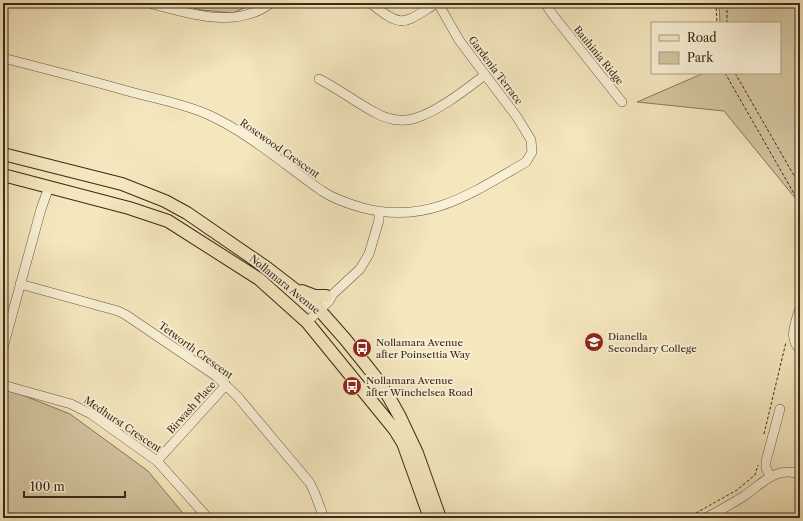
<svg xmlns="http://www.w3.org/2000/svg" width="803" height="521" viewBox="0 0 803 521" font-family="'Libre Caslon Text',serif">
<rect width="100%" height="100%" fill="#f4e6bd"/>
<filter id="stains"><feTurbulence type="fractalNoise" baseFrequency=".005" numOctaves="4"/><feColorMatrix values="0 0 0 0 .2 0 0 0 0 .09 0 0 0 0 .02 0 0 0 .5 -.17"/></filter>
<radialGradient id="worn" r=".72"><stop offset=".6" stop-color="#630" stop-opacity="0"/><stop offset="1" stop-color="#630" stop-opacity=".3"/></radialGradient>
<path fill="#d4c6a1" stroke="#87785c" d="M177 3H255L233 13 201 10Z
M719 3H800V204L724 111 637 102 704 73H780V23H720Z
M5 388 70 414 148 471 187 518H3V395Z"/>
<g fill="none" stroke-linecap="round" stroke-linejoin="round">
<g stroke="#685940" stroke-width="10">
<path id="minor" d="M149 3C187 13 236 30 271 3
M545 3 553 15 622 102
M373 5C404 30 405 22 437 3
M3 58C46 69 89 80 131 92 157 99 185 104 209 115 250 134 285 165 322 191 334 199 349 204 363 208 428 225 472 193 526 162L532 152 531 140 517 117 459 40 438 3
M319 79C339 89 355 102 374 112 386 119 402 123 416 118 440 110 465 90 485 75
M20 284 118 311 126 315 216 376 237 396 310 483 315 494 324 518
M800 307C797 319 787 339 800 349
M307 322 329 301 333 294 360 269 369 254 379 220V212
M3 348 41 209 49 187
M3 385 71 404 91 414 157 461 208 518
M157 461 226 385
M770 476 766 468V461L780 409
M706 518C718 511 732 504 744 496 762 484 775 466 800 474"/>
</g>
<g stroke="#3a2a17" stroke-width="14">
<path id="major" d="M3 154 122 184 165 201 187 213 267 268 315 305 345 339 366 365 377 379 390 399 400 417 417 453 440 518
M3 175 129 208 168 221 259 279 307 322 395 430 403 443 430 518
M302 291 315 296H326"/>
</g>
<path stroke="#3a2a17" stroke-width="1" stroke-dasharray="3 2" stroke-linecap="butt" d="M716 3 717 23
M727 23V8L734 3
M725 73 800 204
M735 73 800 186
M797 300 800 287
M764 434 786 342
M687 518 737 490 755 475 758 465"/>
<use href="#minor" stroke="#f8efd4" stroke-width="9"/>
<use href="#major" stroke="#f4e6bd" stroke-width="12"/>
</g>
<defs>
<g id="school-disc" transform="scale(1)"><circle r="9.5" fill="#8f2418" stroke="#f8efd4"/><path d="M0-5L7-2L0 1L-7-2ZM-4 1L0 2.5L4 1V4Q0 6-4 4Z" fill="#fff"/></g>
<g id="bus-disc" transform="scale(1)"><circle r="9.5" fill="#8f2418" stroke="#f8efd4"/><path d="M-5-6H5V4H4V6H2V4H-2V6H-4V4H-5ZM-3.5-4V0h7V-4ZM-3.5 1.2v1.5H-2V1.2ZM2 1.2v1.5H3.5V1.2Z" fill="#fff"/></g>
</defs>
<g fill-rule="evenodd">
<use href="#school-disc" x="594" y="342"/>
<use href="#bus-disc" x="362" y="348"/>
<use href="#bus-disc" x="352" y="386"/>
</g>
<g text-anchor="middle" stroke-width="4" stroke-linejoin="round" paint-order="stroke">
<g font-size="10" fill="#3a2a17" stroke="#f8efd4">
<text transform="translate(599 55) rotate(51)" y="4">Bauhinia Ridge</text>
<text transform="translate(496 70) rotate(53)" y="4">Gardenia Terrace</text>
<text transform="translate(280 148) rotate(35)" y="4">Rosewood Crescent</text>
<text transform="translate(285 284) rotate(39)" y="4">Nollamara Avenue</text>
<text transform="translate(196 350) rotate(36)" y="4">Tetworth Crescent</text>
<text transform="translate(191 407) rotate(-48)" y="4">Birwash Place</text>
<text transform="translate(123 424) rotate(34)" y="4">Medhurst Crescent</text>
</g>
<g font-size="10" fill="#3a2a17" stroke="#f8efd4" text-anchor="start">
<text x="608" y="340">Dianella<tspan x="608" dy="12">Secondary College</tspan></text>
<text x="376" y="346">Nollamara Avenue<tspan x="376" dy="12">after Poinsettia Way</tspan></text>
<text x="366" y="384">Nollamara Avenue<tspan x="366" dy="12">after Winchelsea Road</tspan></text>
</g>
</g>
<rect width="803" height="521" fill="none" stroke="#f4e6bd" stroke-width="16"/>
<rect x="4" y="4" width="795" height="513" fill="none" stroke="#3a2a17" stroke-width="2"/>
<rect x="8" y="8" width="787" height="505" fill="none" stroke="#3a2a17"/>
<rect x="651" y="22" width="130" height="52" fill="#f8efd4" stroke="#aca088"/>
<rect x="659" y="35" width="20" height="6" fill="#f4e6bd" stroke="#aca088"/>
<text x="687" y="42" font-size="12" fill="#3a2a17">Road</text>
<rect x="659" y="52" width="20" height="12" fill="#d4c6a1" stroke="#aca088"/>
<text x="687" y="62" font-size="12" fill="#3a2a17">Park</text>
<path d="M24 491v6h101v-6" fill="none" stroke="#3a2a17" stroke-width="2"/>
<text x="30" y="491" font-size="12" fill="#3a2a17" stroke="#f8efd4" stroke-width="3" paint-order="stroke">100 m</text>
<rect width="100%" height="100%" filter="url(#stains)"/>
<rect width="100%" height="100%" fill="url(#worn)"/>
</svg>
